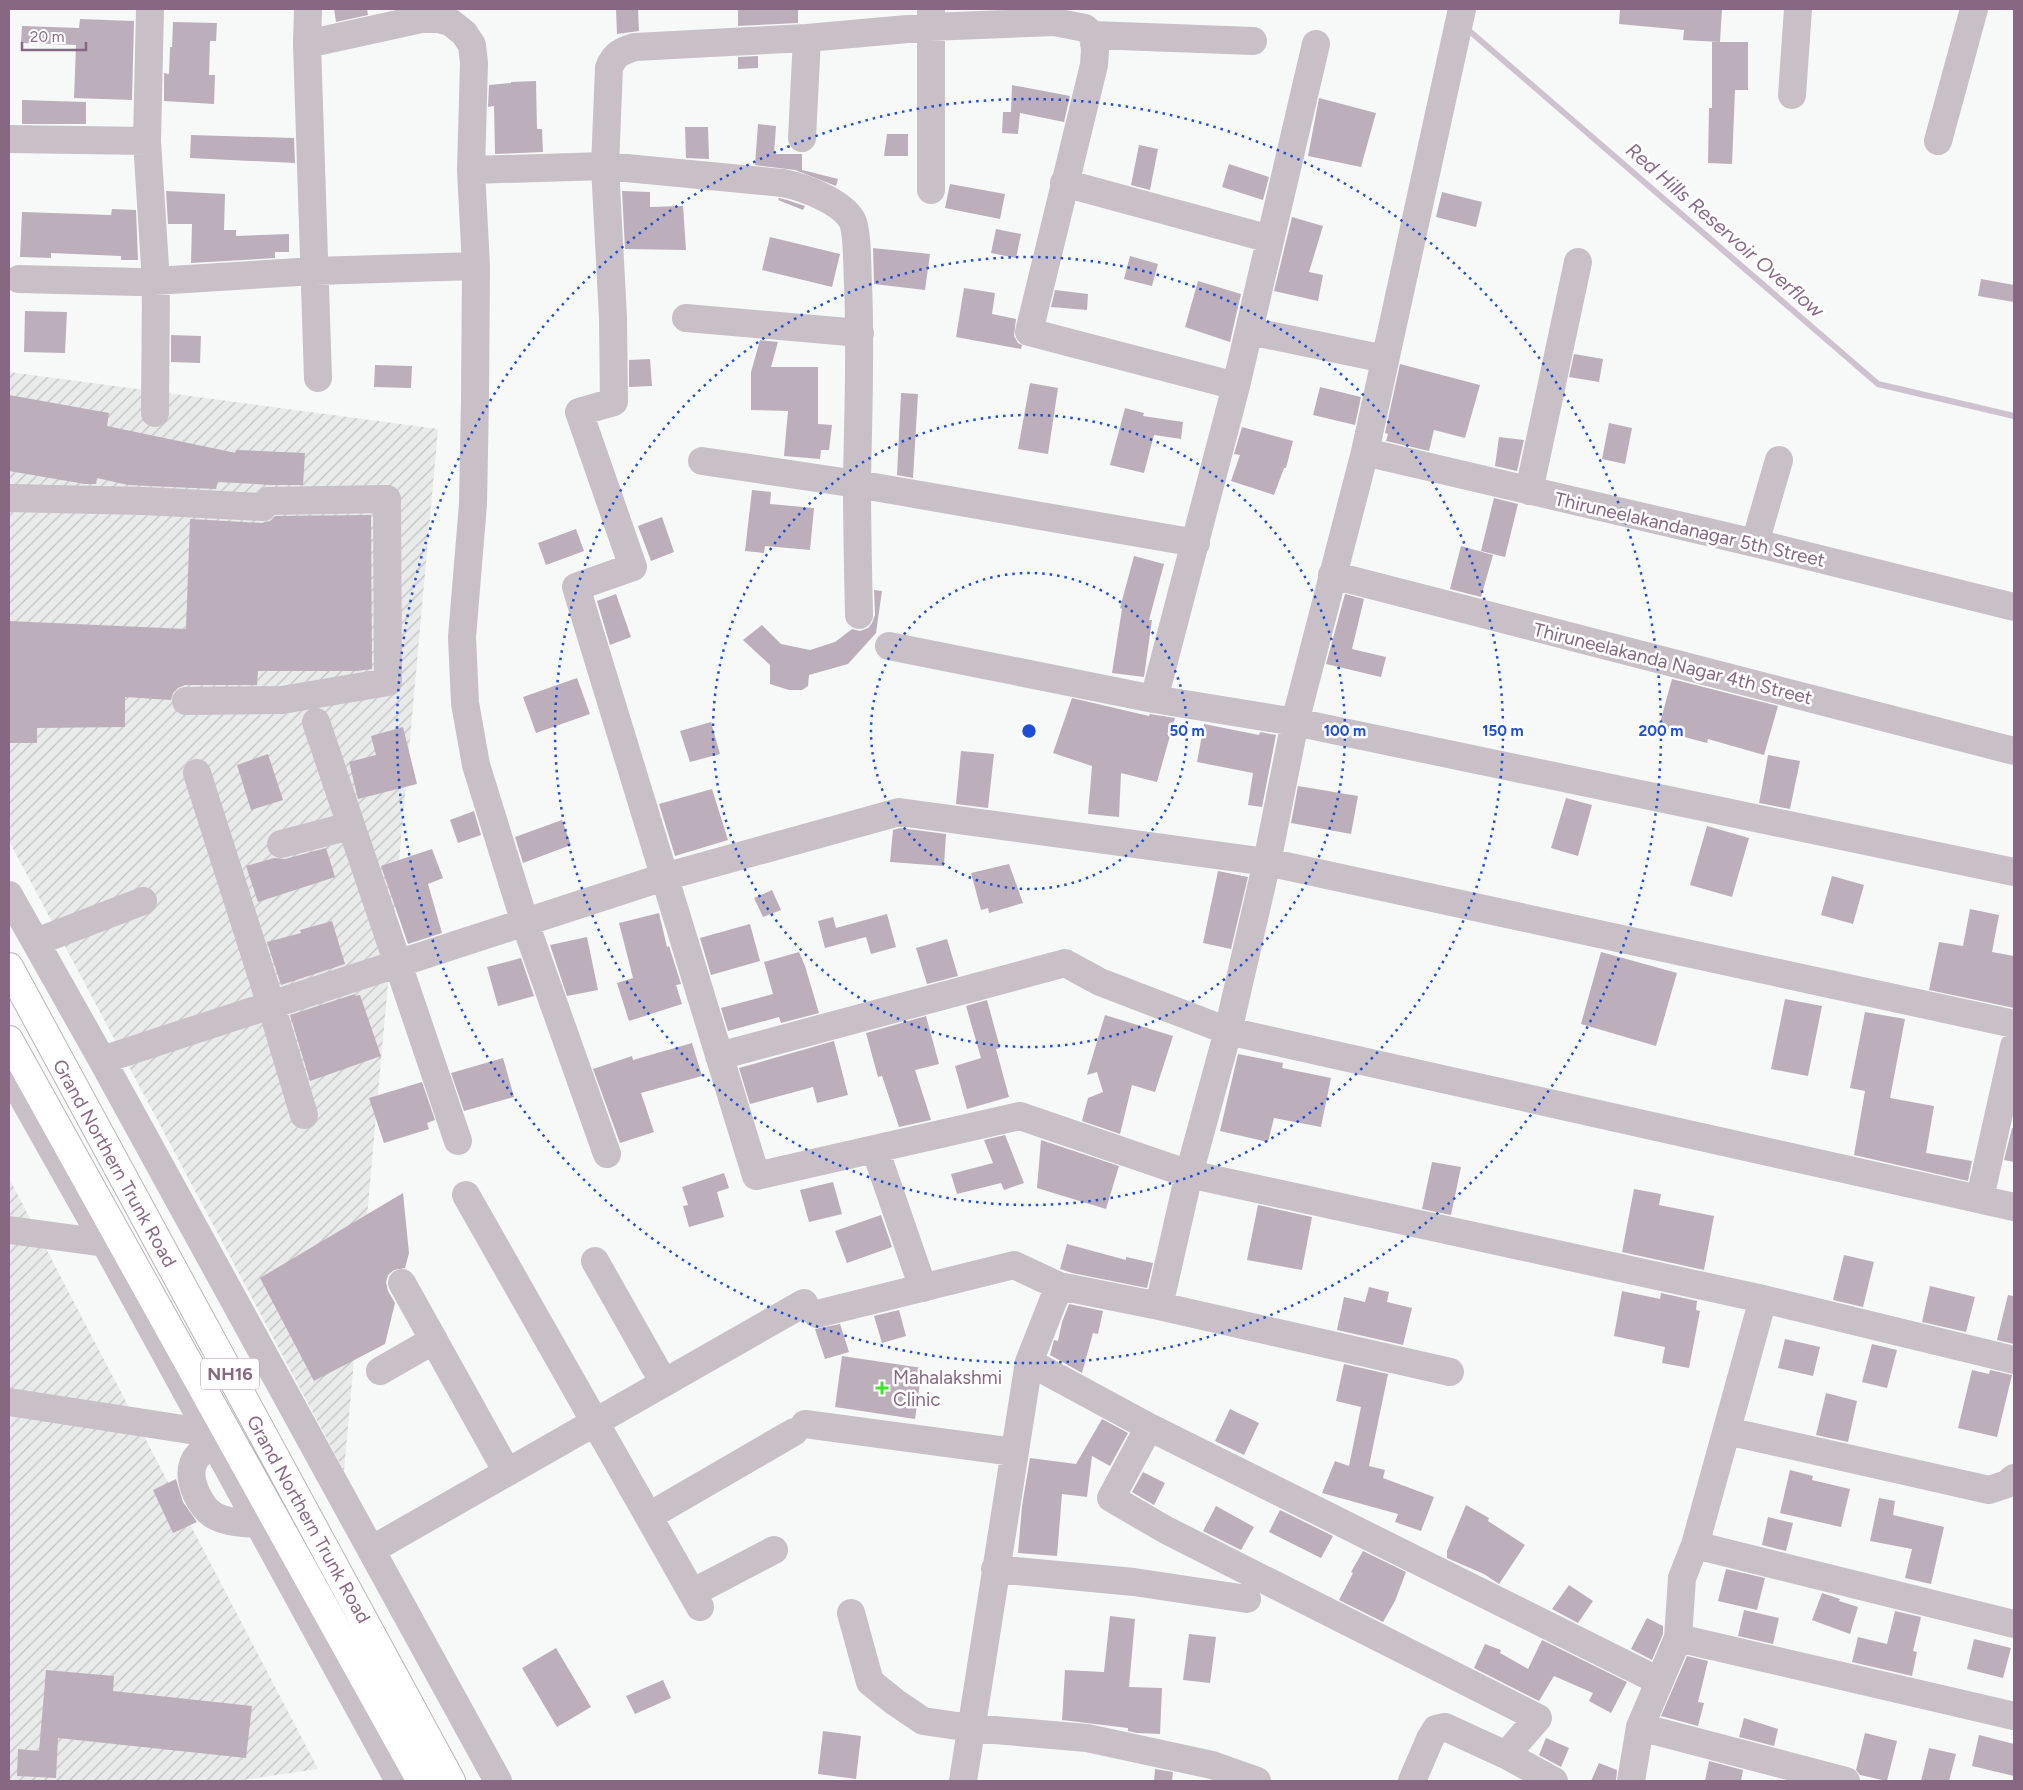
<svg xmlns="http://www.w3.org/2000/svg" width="2023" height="1790" viewBox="0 0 2023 1790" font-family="Figtree,sans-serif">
<defs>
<pattern id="industrial-furrows" width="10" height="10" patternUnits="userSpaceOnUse" patternTransform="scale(1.25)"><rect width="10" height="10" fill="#e9eaea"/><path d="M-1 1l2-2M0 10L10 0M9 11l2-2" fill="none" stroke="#c2c1c3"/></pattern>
</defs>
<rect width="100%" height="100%" fill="#f6f9f8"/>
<path fill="url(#industrial-furrows)" d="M9 372 438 429 344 1471 9 841Z
M9 1178 318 1769 236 1781H9Z"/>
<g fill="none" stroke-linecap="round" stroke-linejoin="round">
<path stroke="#cfc2d0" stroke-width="6" d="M1466 28 1878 384 2014 416"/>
</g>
<path fill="#bcafbb" d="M334 9H367L368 15 336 22Z
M616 9H638L639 31 617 34Z
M738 9H798V23L738 26Z
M1620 9H1722L1720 42 1683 40 1684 30 1619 24Z
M80 19 134 21 132 100 74 98 76 45 21 43 22 26 79 28Z
M173 22 217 23 216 41H210L209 75H215L214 104 164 101V73L169 74 170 47H172Z
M1712 42H1748V90H1735L1732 164 1708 163 1709 108H1712Z
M758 56V68L738 69V57Z
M536 81 537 129H542L543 152 495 154 494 106 488 107 489 85 511 83V82Z
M1012 85 1070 96 1064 122 1020 113 1018 134 1002 133 1003 112H1013H1011Z
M1319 98 1376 113 1361 167 1308 156Z
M22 100 86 102V124H22Z
M758 124 776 126 774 154H802V170L838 179 836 186 795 170 755 165Z
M685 127H708L709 159 686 158Z
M887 134H908V156H884Z
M191 135 294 138 295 163 190 158Z
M1139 145 1158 149 1150 190 1131 185Z
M1229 164 1269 177 1263 200 1222 187Z
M950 184 1005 194 1000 219 945 208Z
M166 191 225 194 224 230H236V236L289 234V252H275V258L191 263 192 224H168Z
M622 191 650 192V207L683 206 686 250 625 249Z
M1442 192 1482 202 1476 227 1436 217Z
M779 198 787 200 805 206 803 210 778 200Z
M112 209 136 210 138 260H121V256L51 253V258L20 257 22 212 111 215Z
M1292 217 1323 226 1309 272 1323 275 1318 301 1274 291Z
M996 229 1021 234 1016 258 991 253Z
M770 237 840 254 832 287 762 270Z
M873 248 930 254 925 290 874 284Z
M1130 256 1158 264 1152 286 1124 279Z
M1981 279 2014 285V302L1978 296Z
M1198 281 1241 294 1230 342 1185 327Z
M964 288 995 293 992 314 1016 319 1014 336 1018 343 1022 345 1021 349 956 337Z
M1055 290 1088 294 1087 310 1051 307Z
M25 311 67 312 65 353 24 352Z
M171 335 201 336 200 363 171 362Z
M760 340 778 342 771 367H818V424L832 425 829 450H821L820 459 784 456 788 411 751 410V372Z
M1574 354 1603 359 1599 382 1569 377Z
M650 359 652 386 629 387V360Z
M1400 364 1480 385 1465 438 1434 430 1429 451 1386 441 1388 434 1385 433Z
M375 365 412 366 411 388 374 387Z
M1030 383 1058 388 1048 454 1018 449Z
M1320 387 1361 397 1355 425 1313 415Z
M901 393 918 394 913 478 897 475Z
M9 395 109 413 107 426 236 453V450L305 453 303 485H272L218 482 216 489 128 485 97 478 96 484H85L9 471Z
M1125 408 1144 413 1143 416 1183 422 1181 439 1154 435 1144 473 1110 465Z
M1609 423 1632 428 1625 464 1602 459Z
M1242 427 1293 441 1286 468H1284L1274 495 1231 481 1240 455 1234 454Z
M1499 437 1524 440 1517 471 1495 466Z
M752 490 771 492 770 504 814 508 810 550 765 546 764 553 745 551Z
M1494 498 1518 504 1505 557 1481 551Z
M371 515 372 669 357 671H258L257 685H185L178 688 173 693 171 700 125 697V727L37 728V743H9V621L186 629 190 519 262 523 270 521 275 516Z
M662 517 674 552 651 561 638 526Z
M576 529 584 551 546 565 538 543Z
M1461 546 1493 555 1481 597 1450 589Z
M1134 556 1164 564 1149 620H1152L1144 677 1112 673 1122 609 1120 608Z
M874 590 882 591 876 633 848 664 809 675 808 686 802 690H789L770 684V665L743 640 762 625 781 644 810 650 835 642 852 629 860 631 868 628 872 623 875 615Z
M616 594 631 637 610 645 597 601Z
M1345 594 1364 599 1352 649 1386 657 1381 677 1326 664Z
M577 678 590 714 536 733 523 697Z
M1672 679 1778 706 1764 755 1708 739 1707 743 1658 730Z
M1072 698 1149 716 1150 714 1175 718 1157 782 1121 773 1119 817 1088 814 1092 766 1053 753Z
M711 722 720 754 690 762 680 731Z
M1204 724 1259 735 1260 732 1276 735 1262 807 1248 805 1253 773 1197 762Z
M403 727 417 784 358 799 349 762 376 755 371 736Z
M961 751 994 754 988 808 956 804Z
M268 754 283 800 251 810 237 765Z
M1768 755 1800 761 1790 809 1759 803Z
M1298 786 1358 796 1351 834 1291 823Z
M712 789 728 840 675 856 659 804Z
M1566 798 1592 805 1578 856 1551 848Z
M474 811 481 835 458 843 450 820Z
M562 820 571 845 523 863 515 837Z
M1707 826 1749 838 1732 897 1690 885Z
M900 828 946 834 944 866 890 862 893 830Z
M326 848 335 877 258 902 246 866 274 858 285 859Z
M432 849 443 878 428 884 442 933 408 944 381 866Z
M1009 864 1023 903 989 913 988 908 981 910 971 873Z
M1218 871 1248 877 1231 949 1203 943Z
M1832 876 1864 885 1853 924 1821 915Z
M772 890 781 910 763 917 754 898Z
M1970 909 1999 915 1992 952 2014 956V1008L1929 990 1939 942 1963 946Z
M659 913 667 947 669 946 681 984 676 985 682 1004 629 1021 617 983 633 978 619 923Z
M887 914 896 947 871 954 866 937 825 948 818 921 833 917 836 928Z
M332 921 345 964 281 985 267 942 301 933 300 930Z
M750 924 760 961 711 975 700 938Z
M587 937 598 990 567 996 550 945Z
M947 939 958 976 927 984 916 948Z
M799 952 805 966 819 1013 781 1023 779 1017 728 1031 721 1008 773 994 764 962Z
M1601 952 1677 973 1656 1046 1581 1024Z
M521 958 534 996 498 1006 487 967Z
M355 994V996L360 995 381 1056 310 1081 290 1015Z
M1785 999 1822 1006 1808 1076 1771 1069Z
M987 1000 1000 1048 996 1049 1009 1097 967 1109 955 1066 981 1058 966 1006Z
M1865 1012 1905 1019 1890 1098 1934 1106 1926 1153 1972 1161 1968 1181 1854 1155 1865 1091 1850 1088Z
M1105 1015 1173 1036 1155 1092 1132 1085 1120 1134 1082 1121 1088 1098 1103 1092 1097 1072 1087 1075Z
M926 1016 939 1064 915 1070 931 1120 899 1127 882 1076 878 1077 866 1033Z
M834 1041 848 1095 817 1103 813 1087 750 1104 739 1068Z
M692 1043 702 1076 641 1093 654 1132 620 1143 593 1069 632 1056 633 1060Z
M1238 1054 1283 1063 1282 1068 1331 1078 1321 1127 1274 1118 1268 1142 1220 1131Z
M503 1058 514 1097 464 1111 451 1073Z
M422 1082 435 1120 427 1123 429 1129 384 1143 369 1098Z
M2012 1128H2014V1162L2004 1160Z
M1005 1135 1024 1183 1004 1190 1001 1183 957 1194 951 1174 993 1163 984 1140Z
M1041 1140 1119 1166 1106 1209 1037 1188Z
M1432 1162 1461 1167 1451 1215 1422 1209Z
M724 1173 729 1188 717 1192 724 1217 689 1227 683 1206 688 1205 682 1187Z
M833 1182 842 1214 809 1222 800 1190Z
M1634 1189 1661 1194 1659 1205 1714 1216 1704 1270 1622 1252Z
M403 1193 409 1253 405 1268 394 1270 388 1275 386 1282 388 1291 395 1303 385 1344 314 1381 260 1278Z
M1258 1205 1312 1217 1302 1270 1247 1260Z
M881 1215 892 1247 847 1263 835 1231Z
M1067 1244 1126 1260V1257L1153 1263 1147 1288 1072 1273 1060 1269Z
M1844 1255 1874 1262 1863 1307 1833 1300Z
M1930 1286 1975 1297 1966 1332 1922 1322Z
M1369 1287 1389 1292 1387 1302 1412 1308 1403 1345 1337 1330 1344 1297 1365 1302Z
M1622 1291 1660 1299 1661 1293 1697 1301 1696 1310 1700 1311 1689 1368 1662 1363 1665 1347 1614 1336Z
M2008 1295 2014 1296V1344L1997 1340Z
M1069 1304 1103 1311 1098 1334 1093 1333 1082 1373 1050 1355 1054 1340 1058 1341 1062 1322Z
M899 1310 906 1336 882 1343 874 1316Z
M840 1324 849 1352 825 1359 815 1329Z
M1785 1339 1820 1347 1813 1376 1778 1368Z
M1872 1344 1897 1350 1887 1388 1862 1382Z
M842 1356 922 1368 915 1419 835 1407Z
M1344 1364 1388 1374 1369 1466 1385 1470 1383 1478 1434 1497 1421 1531 1395 1522 1398 1514 1322 1493 1335 1461 1349 1466 1361 1407 1336 1401Z
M1972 1370 1989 1374 1990 1370 2012 1375 1997 1437 1958 1428Z
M1826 1393 1857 1401 1848 1442 1816 1435Z
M1230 1409 1259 1423 1244 1455 1215 1441Z
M1102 1419 1128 1433 1110 1466 1092 1456 1087 1497 1062 1494 1057 1556 1018 1553 1022 1506 1030 1458 1076 1464Z
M1790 1470 1813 1476 1812 1480 1850 1489 1841 1527 1780 1513Z
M1143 1472 1165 1483 1154 1505 1132 1492Z
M176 1479 183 1502 197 1522 173 1533 153 1490Z
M1879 1498 1895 1501 1893 1515 1944 1527 1931 1584 1905 1578 1912 1549 1870 1541Z
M1466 1505 1489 1518 1488 1521 1525 1545 1499 1584 1484 1574 1447 1558V1551Z
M1216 1506 1254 1527 1241 1550 1203 1531Z
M1280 1510 1333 1536 1321 1558 1269 1532Z
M1768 1517 1793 1523 1786 1551 1762 1545Z
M1363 1551 1406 1572 1395 1601 1383 1622 1339 1600 1353 1573 1351 1572Z
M1726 1569 1765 1578 1757 1610 1718 1601Z
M1569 1585 1593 1601 1578 1623 1552 1609Z
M1822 1593 1840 1599 1839 1601 1858 1607 1850 1634 1812 1620Z
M1744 1610 1779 1618 1773 1644 1738 1636Z
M1895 1611 1921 1617 1913 1651 1917 1652 1912 1676 1852 1662 1858 1637 1887 1644Z
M1110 1616 1135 1619 1129 1687 1162 1688 1160 1734 1137 1733 1128 1731V1728L1062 1720 1065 1670 1104 1672Z
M1647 1618 1663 1626V1634L1652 1660 1631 1649Z
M1189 1634 1216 1637 1210 1683 1183 1680Z
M1974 1639 2011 1648 2003 1678 1967 1669Z
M1542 1640 1627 1682 1611 1713 1589 1701 1593 1693 1554 1676 1539 1701 1474 1668 1485 1644 1501 1650 1500 1653 1528 1669Z
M556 1648 591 1707 557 1727 522 1668Z
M1687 1656 1708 1661 1698 1702 1704 1703 1698 1726 1661 1716Z
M46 1670 114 1676 113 1691 252 1706 246 1758 58 1738 56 1778 17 1776 18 1749 39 1751Z
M663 1680 671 1698 635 1714 626 1696Z
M1744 1718 1778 1729 1774 1746 1739 1737Z
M823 1731 861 1736 856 1779 818 1774Z
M1865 1733 1897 1741 1887 1781 1860 1775 1856 1770Z
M1979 1735 2014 1744V1776L1972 1766Z
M1546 1738 1569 1748 1561 1767 1539 1755Z
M1929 1748 1956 1754 1949 1781H1921Z
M1709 1761 1743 1770 1741 1781H1705Z
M1599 1763 1617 1770 1616 1781H1591Z
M1155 1769 1173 1772 1172 1781H1154Z"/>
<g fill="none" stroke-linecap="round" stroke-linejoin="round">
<g stroke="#bbb3ba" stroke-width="30">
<path id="highway" d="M9 967 451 1781
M9 1040 421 1781"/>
</g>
<path stroke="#c8bfc7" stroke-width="28" d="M150 9 147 141 156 282 155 413
M308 9 307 44 318 378
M1093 35 1253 41
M307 44 421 19H439L450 22 464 33 472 45 474 63 471 170 476 266 475 399 473 504 462 637 465 703 476 765 525 923 607 1154
M1792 95 1798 9
M802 138 807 38
M9 139 147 141
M1938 141 1974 9
M471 170 605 166 783 183C803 187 841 201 852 220 858 232 857 270 858 284 861 350 858 416 857 482 857 526 858 571 859 615
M1064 183 1270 239
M931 190V10
M19 279 138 282 315 271 476 266
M686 318 860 333
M1249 331 1385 359
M1365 452 1755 543 2014 607
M702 461 857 484 1196 543
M1529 491 1578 262
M9 498 144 501 263 507 268 501 387 499 388 682 282 700 186 701
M1755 543 1779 460
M1332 575 2014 751
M889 646 1154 699 1295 722 2014 872
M1154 699 1236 386 1316 44
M316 722 458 1141
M197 773 271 1005 304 1115
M281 844 350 826
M9 895 102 1060 498 1781
M36 942 143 901
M2014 1024 1267 862 1228 1031 1189 1174 1763 1299 2014 1360
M719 1056 1065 963 1100 982 1228 1031 2014 1207
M102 1060 664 877 899 812 1267 862 1295 722 1365 452 1462 9
M9 1073 105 1243 399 1781
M875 1149 923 1288
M466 1195 700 1607
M1980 1198 2014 1046
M9 1230 105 1243
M595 1261 664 1383
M402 1283 507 1472
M1159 1306 1189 1174 1020 1116 756 1176 576 587 633 567 579 412 614 402 613 318 605 166 609 68C614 54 622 51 635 47L807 38 930 27 1054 22 1085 28 1093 35 1095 50 1094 65 1029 332 1236 386
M817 1314 1014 1265 1059 1286 1159 1306 1450 1372
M1029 1362 1149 1427 1659 1681
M380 1371 434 1340
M9 1402 209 1433
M805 1424 1014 1452
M1149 1427 1111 1498 1166 1530 1538 1718 1506 1755 1554 1781
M1727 1431 1989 1490 2007 1484 2014 1478
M214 1443C206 1449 196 1454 193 1464 187 1481 201 1510 217 1517 230 1523 244 1523 258 1524
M649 1516 794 1432
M1695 1545 2014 1624
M371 1550 804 1303
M995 1569 1134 1582 1247 1599
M692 1593 774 1550
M851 1613 870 1682 895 1702 923 1721 971 1728 1087 1738 1212 1765 1257 1781
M1678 1638 2014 1716
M1640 1727 1846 1781
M963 1781 1029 1362 1059 1286
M1412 1781 1430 1739 1436 1729 1445 1727 1506 1755
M1631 1781 1640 1727 1678 1638 1682 1578 1695 1545 1763 1299"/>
<use href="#highway" stroke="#fff" stroke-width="28"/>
</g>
<g fill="none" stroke="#1d4ed8" stroke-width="2.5" stroke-dasharray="2.5 5">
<circle cx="1029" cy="731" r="158"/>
<circle cx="1029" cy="731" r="316"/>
<circle cx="1029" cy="731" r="474"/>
<circle cx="1029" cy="731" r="632"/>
</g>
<path fill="#3ce32c" stroke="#fff" stroke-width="2" d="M879.5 1380.5h5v5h5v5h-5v5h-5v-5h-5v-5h5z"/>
<g text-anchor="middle" stroke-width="5" stroke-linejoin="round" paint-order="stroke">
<rect fill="#fff" stroke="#ab95a8" stroke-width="1" x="201" y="1358.5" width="58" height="31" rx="4"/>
<g font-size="18" font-weight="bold" fill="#876883">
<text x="230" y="1380">NH16</text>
</g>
<g font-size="19" fill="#876883" stroke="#fff">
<text transform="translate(1690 529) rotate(13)" y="7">Thiruneelakandanagar 5th Street</text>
<text transform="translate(1673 663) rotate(14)" y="7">Thiruneelakanda Nagar 4th Street</text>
<text transform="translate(115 1163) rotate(61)" y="7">Grand Northern Trunk Road</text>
<text transform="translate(309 1519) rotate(61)" y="7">Grand Northern Trunk Road</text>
</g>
<g font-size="19" fill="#876883" stroke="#fff" text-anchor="start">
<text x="893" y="1384">Mahalakshmi<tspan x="893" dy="22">Clinic</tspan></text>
</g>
<g font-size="20" font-style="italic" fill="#88698a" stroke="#fff">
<text transform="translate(1725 230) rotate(41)" y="7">Red Hills Reservoir Overflow</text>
</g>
</g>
<circle cx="1029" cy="731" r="8" fill="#1d4ed8" stroke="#fff" stroke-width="2.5"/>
<g font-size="15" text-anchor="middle" font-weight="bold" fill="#1d4ed8" stroke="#fff" stroke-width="5" stroke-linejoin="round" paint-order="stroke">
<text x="1187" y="736">50 m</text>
<text x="1345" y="736">100 m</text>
<text x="1503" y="736">150 m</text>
<text x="1661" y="736">200 m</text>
</g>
<rect width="2023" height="1790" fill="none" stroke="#876883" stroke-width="20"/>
<path d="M22 42v8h64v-8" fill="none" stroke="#876883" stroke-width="2.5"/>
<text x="30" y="42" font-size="15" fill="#876883" stroke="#ffffff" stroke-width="4" paint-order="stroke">20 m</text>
</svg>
